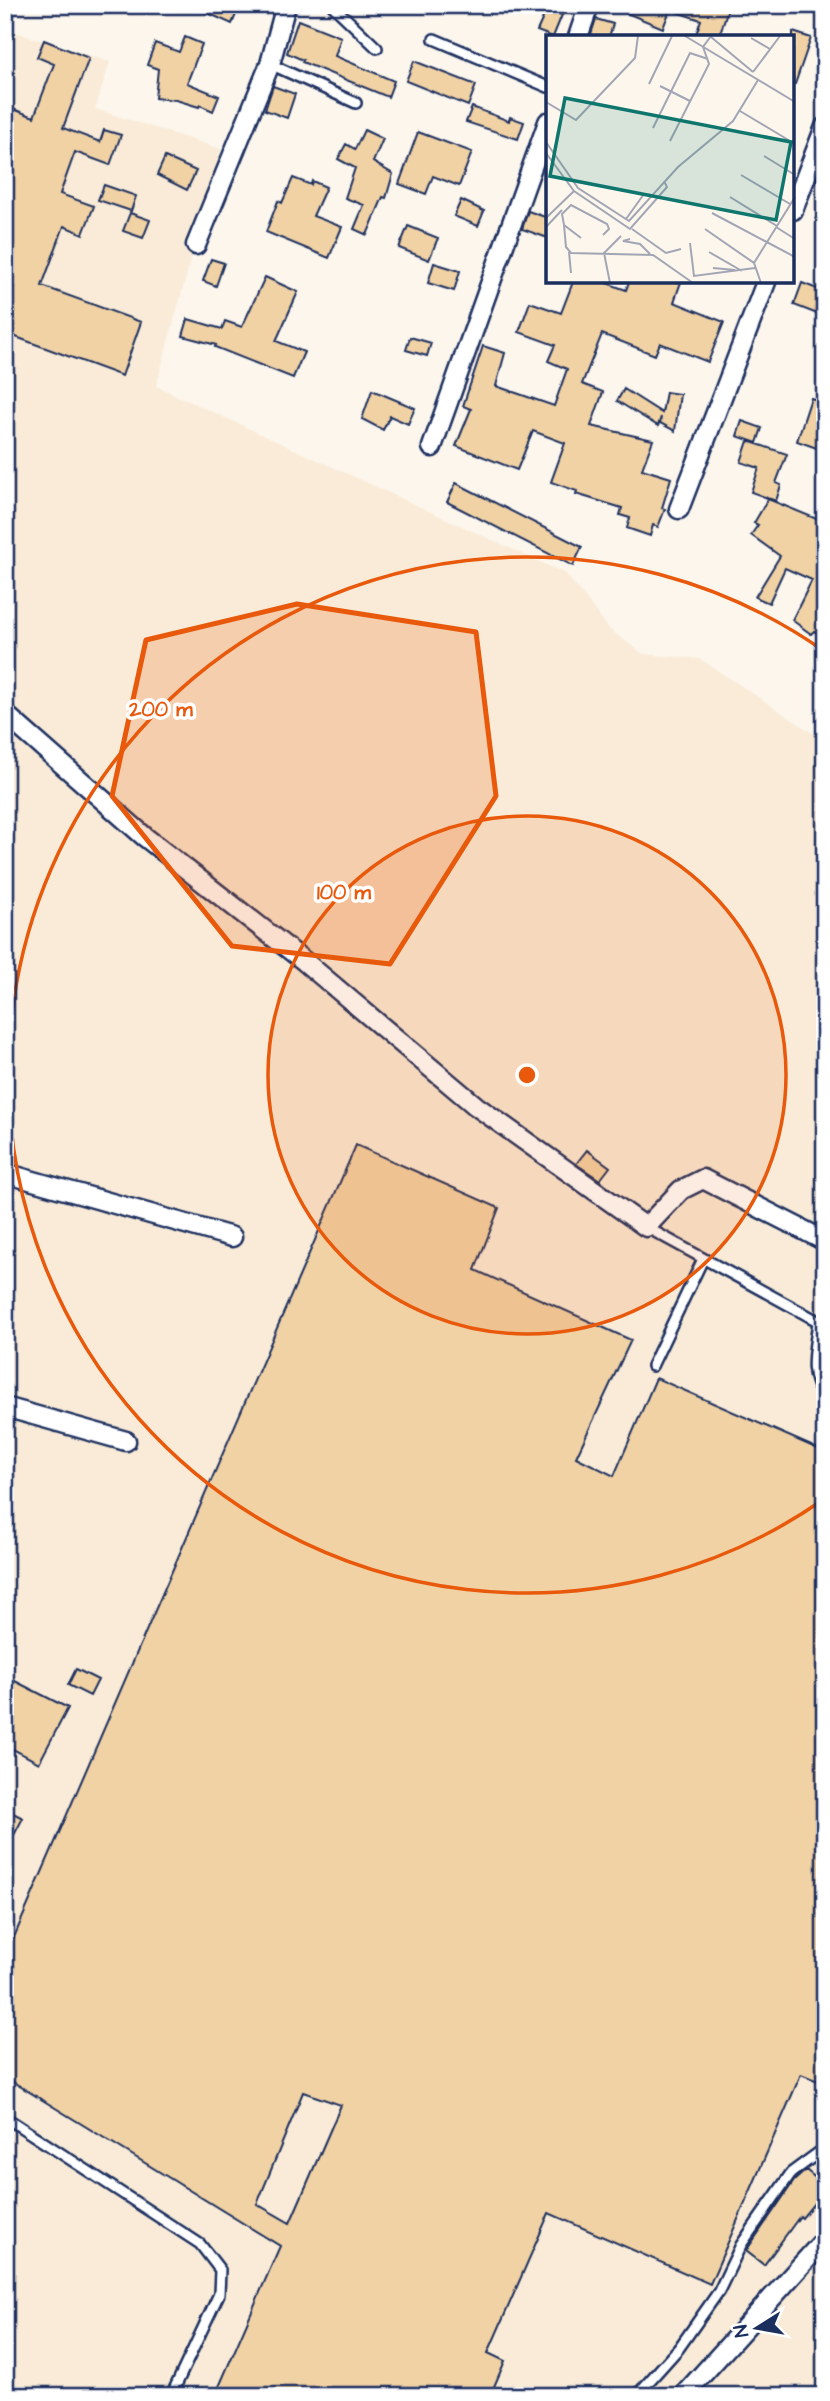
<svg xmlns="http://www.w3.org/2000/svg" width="830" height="2401" viewBox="0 0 830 2401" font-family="'Architects Daughter',sans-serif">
<rect width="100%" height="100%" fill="#fcf6ed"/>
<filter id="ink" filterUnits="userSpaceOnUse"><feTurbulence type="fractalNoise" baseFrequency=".0143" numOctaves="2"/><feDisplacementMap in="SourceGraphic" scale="14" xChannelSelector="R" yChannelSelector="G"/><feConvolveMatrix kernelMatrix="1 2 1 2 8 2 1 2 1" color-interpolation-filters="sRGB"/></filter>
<g filter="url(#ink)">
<path fill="#f9ebd7" d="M5 29 110 62 95 109 221 149 156 386 566 574 610 630 643 654 700 659 825 741V2396H5Z"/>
<path fill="#f1d2a4" stroke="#1b2f5e" stroke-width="2" fill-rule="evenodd" d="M190 5H240L232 24Z
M607 5H656L665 8V5H729L719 37H695L701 20 667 9 670 10 663 28Z
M547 9 562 15 553 37 537 31Z
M596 19 613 24 609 37H590Z
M298 20 341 37 335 56 394 81 388 97 302 62 303 60 287 53Z
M793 32 811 38 795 84H793Z
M185 37 202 44 187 83 219 96 213 111 200 105 199 107 176 100 155 98 158 69 147 65 155 43 179 52Z
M44 40 89 58 63 128 100 142 104 130 121 135 110 165 75 152 60 194 94 206 83 234 64 226 42 286 141 322 122 376 5 333V106L34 117 54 64 37 57Z
M414 61 476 85 468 106 406 81Z
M273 86 295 94 287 118 265 110Z
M472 107 509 121 510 117 524 122 518 139 466 122Z
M364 130 383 139 373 162 393 174 386 198 383 197 367 235 354 229 364 205 345 198 355 168 338 159 346 144 355 149Z
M418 132 472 152 459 186 433 176 426 194 399 184Z
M165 157 196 171 187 190 157 175Z
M293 178 311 185 312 181 326 187 313 216 342 227 329 258 266 232 278 201 282 203Z
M104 185 136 196 131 211 98 200Z
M461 200 484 211 478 226 454 216Z
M528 211 548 218V238L522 229Z
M130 213 150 220 143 238 123 231Z
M408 226 438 238 429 260 399 248Z
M211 259 224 263 216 286 203 281Z
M434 263 460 271 454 291 428 283Z
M265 277 298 292 276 341 304 352 293 378 215 347 216 345 183 336 188 319 222 329 225 321 242 327Z
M573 282H604L626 290 629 282H681L674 302 724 322 708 362 660 343 655 355 602 334 582 384 603 392 591 426 653 440 642 469 671 478 662 508 665 509 658 527 653 525 650 536 627 528 630 518 620 515 622 508 576 494 577 491 551 482 565 443 533 431 517 470 456 446 471 409 463 406 483 346 505 353 496 386 554 406 567 369 548 361 555 345 519 332 530 302 561 313Z
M802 283 825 292V317L794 305Z
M410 337 431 343 427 356 406 350Z
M624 389 662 413 666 392 680 394 675 431 660 423 661 417 658 426 617 401Z
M372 390 415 408 408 424 390 416 383 430 362 419Z
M811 398 825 403V451L797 441Z
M742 421 762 428 757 443 737 436Z
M748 441 787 454 776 483 781 485 776 501 751 492 759 468 741 462Z
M456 483 582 547 573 566 447 502Z
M768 499 824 522 820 531 825 534V636L814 631 811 634 792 620 812 580 785 568 769 603 755 597 780 556 751 535 758 525 754 523Z
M356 1145 499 1208 475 1270 631 1340 576 1457 614 1476 656 1378 825 1452V2084L801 2074 710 2284 549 2213 488 2353 505 2361 490 2396H215L280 2246 5 2077V1958ZM303 2092 341 2105 290 2223 257 2204Z
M587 1150 610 1167 600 1180 576 1164Z
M76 1669 98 1680 90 1696 68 1685Z
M5 1676 68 1708 39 1763 5 1745Z
M5 1809 23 1818 5 1852Z
M806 2170 825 2186V2190L802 2218 800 2216 764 2265 746 2251 794 2181Z"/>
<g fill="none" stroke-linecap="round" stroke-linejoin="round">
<g stroke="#1b2f5e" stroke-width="14">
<path id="service" d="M332 5 377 48
M434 39 548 87
M270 64 356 103
M646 1227 825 1325
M818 1322C815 1348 806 1376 825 1397
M652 1366 703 1259
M5 2117 200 2244 220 2270 219 2294 171 2396
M636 2396 679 2348 719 2291 741 2245 791 2173 825 2148"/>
</g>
<g stroke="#1b2f5e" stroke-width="23">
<path id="minor" d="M578 37 589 5
M793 210 825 127
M196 245 270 64 286 5
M432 447 548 122
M679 509 766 282
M5 714 145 837 304 961 476 1106 646 1227 681 1190 703 1179 825 1241
M5 1173 232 1237
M5 1407 126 1441
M683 2396 825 2239"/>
</g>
<use href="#service" stroke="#fff" stroke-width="9"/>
<use href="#minor" stroke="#fff" stroke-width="18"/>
</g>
</g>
<path fill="#e8590c" fill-opacity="0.2" stroke="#e8590c" stroke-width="5" stroke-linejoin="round" d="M297 604 476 632 496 796 390 964 232 946 112 796 146 640Z"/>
<circle cx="527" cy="1075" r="259" fill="#e8590c" fill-opacity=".12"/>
<g fill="none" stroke="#e8590c" stroke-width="3.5">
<circle cx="527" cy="1075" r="259"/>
<path d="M824 1499A518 518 0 1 1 824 651"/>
</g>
<g transform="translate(546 35)">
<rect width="248" height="248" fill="#fcf6ed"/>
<path fill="none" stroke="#a2a6b4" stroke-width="2" d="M139 1 249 67M165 2 207 37M205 3 224 14M207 37 234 1M103 49 126 1M114 51 144 66M0 67 30 85 89 23 92 1M194 76 249 109M107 93 144 18 162 24M124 106 163 29 157 12 165 1M0 107 32 153 83 186 132 132 187 86 212 45M0 118 28 156 84 194 121 152 118 146M218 121 249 140M195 140 244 169M184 162 231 191M166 178 249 222M0 183 28 156M80 184 98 159 105 160M18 190 20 212 25 218 107 220 147 248M0 192 16 175M230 192 249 204M86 194 120 218 135 214M159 194 208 228 215 248M35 203 18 190 16 179 25 170 61 189 63 194 57 200M84 204 77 206 94 209 104 219M144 208 148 241 209 233M23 217 25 238M163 217 196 236M208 228 249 162M167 233 189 235M64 248 58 218 75 201"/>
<path fill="#0f766e" fill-opacity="0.15" stroke="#0f766e" stroke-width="3.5" d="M19 63 245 107 230 185 4 141Z"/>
<rect width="248" height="248" fill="none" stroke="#1b2f5e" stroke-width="3.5"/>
</g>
<circle cx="527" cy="1075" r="10" fill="#e8590c" stroke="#fff" stroke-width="3.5"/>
<g font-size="21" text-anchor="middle" font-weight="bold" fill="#e8590c" stroke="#fff" stroke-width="7" stroke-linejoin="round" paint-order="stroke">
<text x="161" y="716">200 m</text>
<text x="344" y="899">100 m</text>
</g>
<rect width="830" height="2401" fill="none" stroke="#fff" stroke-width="28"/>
<rect x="14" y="14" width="802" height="2373" fill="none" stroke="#1b2f5e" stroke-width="2.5" filter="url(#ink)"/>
<g transform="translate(757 2328) rotate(259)" stroke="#ffffff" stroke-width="5" paint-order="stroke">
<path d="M0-5L12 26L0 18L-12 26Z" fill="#1b2f5e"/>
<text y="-10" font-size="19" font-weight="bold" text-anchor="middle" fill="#1b2f5e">N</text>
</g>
</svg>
